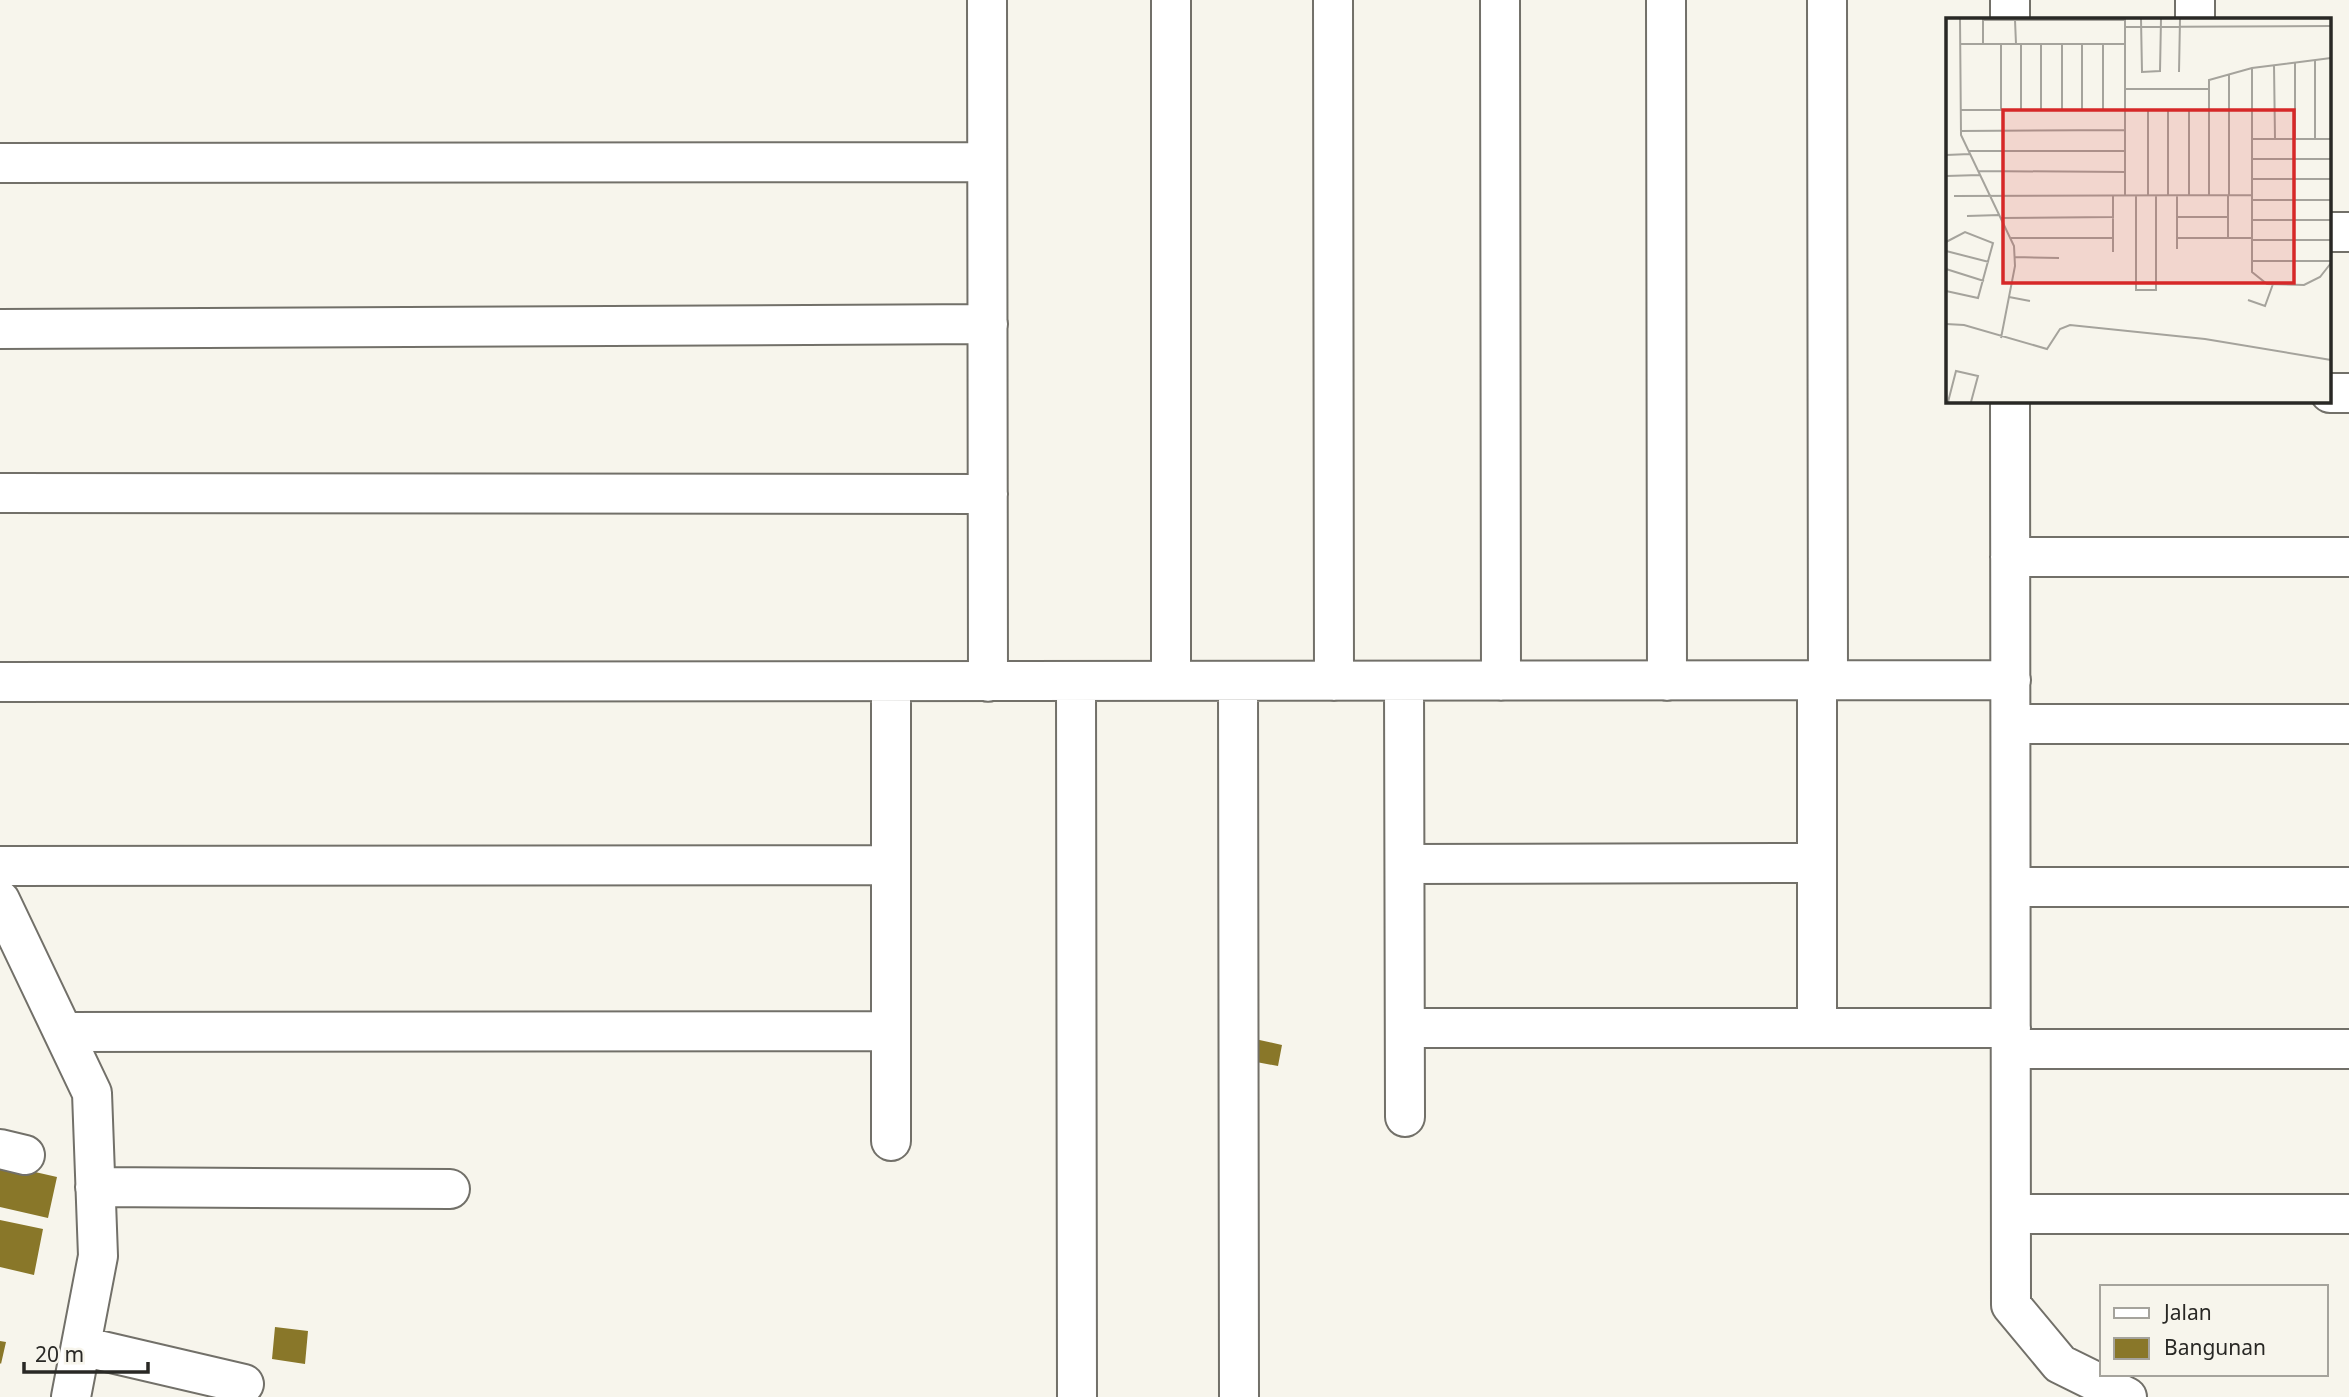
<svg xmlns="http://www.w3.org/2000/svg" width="2349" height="1397" viewBox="0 0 2349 1397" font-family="'Noto Sans',sans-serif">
<rect width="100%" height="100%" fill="#f7f5ec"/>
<path fill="#897729" d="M1255 1039 1282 1045 1278 1066 1251 1061Z
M0 1164 57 1177 48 1218 0 1207Z
M0 1220 43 1229 34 1275 0 1267Z
M275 1327 308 1331 305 1364 272 1359Z
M0 1341 6 1342 1 1364 0 1363Z"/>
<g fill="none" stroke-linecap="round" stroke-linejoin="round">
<g stroke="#727069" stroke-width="42">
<path id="minor" d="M987 0 988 682
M1171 0V681
M1333 0 1334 681
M1500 0 1501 681
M1666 0 1667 681
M1827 0 1828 681
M2010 0V19
M2195 0V19
M0 163 987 162
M2330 232H2349
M0 329 988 324
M2330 393H2349
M2010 401 2011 1305 2060 1364 2127 1397
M0 493 988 494
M2010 557H2349
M1076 681 1077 1397
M1238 681 1239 1397
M1404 681 1405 1117
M1817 681V1028H2011
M0 682 2011 680
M2011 724H2349
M1405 864 1817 863
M891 865V1141
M0 866 891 865V682
M2011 887H2349
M0 900 92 1093 98 1256 71 1397
M1405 1028H1817
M64 1032 891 1031
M2011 1049H2349
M0 1149 25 1155
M95 1187 450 1189
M2011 1214H2349
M81 1346 244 1384"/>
</g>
<use href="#minor" stroke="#fff" stroke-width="38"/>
</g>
<g transform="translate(1946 18)">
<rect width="385" height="385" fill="#f7f5ec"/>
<path fill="none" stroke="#a5a39c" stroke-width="2" d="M14 1 15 117 68 228 69 248 55 320M179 1V177M195 1 196 54 214 53 215 1M37 2H179M69 2 70 26M179 9 385 8M14 26H179M37 26V1M55 26V92M75 26V92M95 26V92M116 26V92M136 26V92M157 26V92M369 42V121M349 45V121M328 47 329 121M306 50V254L321 266 358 267 374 259 385 245M233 54 234 1M283 56V177M179 71H263M14 92H263M202 92V177M222 92V177M243 92V177M14 113 179 112M306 121H385M23 133H179M0 137 24 136M306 141H385M32 153 179 154M0 158 34 157M306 161H385M190 177V272H210V177M231 177V231M263 177V62L306 50 385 40M282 177V220H306M8 178 306 177M306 182H385M21 198 54 197M167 199V234M231 199H282M55 200 167 199V177M306 202H385M65 220H167M231 220H282M306 222H385M0 224 19 214 47 225 32 280 0 273M0 233 43 244M69 239 113 240M306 243H385M0 251 38 263M63 279 84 283M302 282 319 288 327 266M0 306 18 307 101 331 114 311 124 307 259 321 385 342M2 384 10 353 32 358 25 384"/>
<path fill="#d62828" fill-opacity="0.15" stroke="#d62828" stroke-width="3.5" d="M57 92H348V265H57Z"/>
<rect width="385" height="385" fill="none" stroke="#292825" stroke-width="3.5"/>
</g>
<rect x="2100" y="1285" width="228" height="91" fill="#f7f5ec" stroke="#a5a39c" stroke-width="2"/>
<rect x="2114" y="1308" width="35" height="10" fill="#ffffff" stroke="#a5a39c" stroke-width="2"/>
<text x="2164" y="1320" font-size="21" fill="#292825">Jalan</text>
<rect x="2114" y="1338" width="35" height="21" fill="#897729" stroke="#a5a39c" stroke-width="2"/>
<text x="2164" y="1355" font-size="21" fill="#292825">Bangunan</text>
<path d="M24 1362v10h124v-10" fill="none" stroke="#292825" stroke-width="3.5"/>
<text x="35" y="1362" font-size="21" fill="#292825" stroke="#f7f5ec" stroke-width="5" paint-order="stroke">20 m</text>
</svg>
